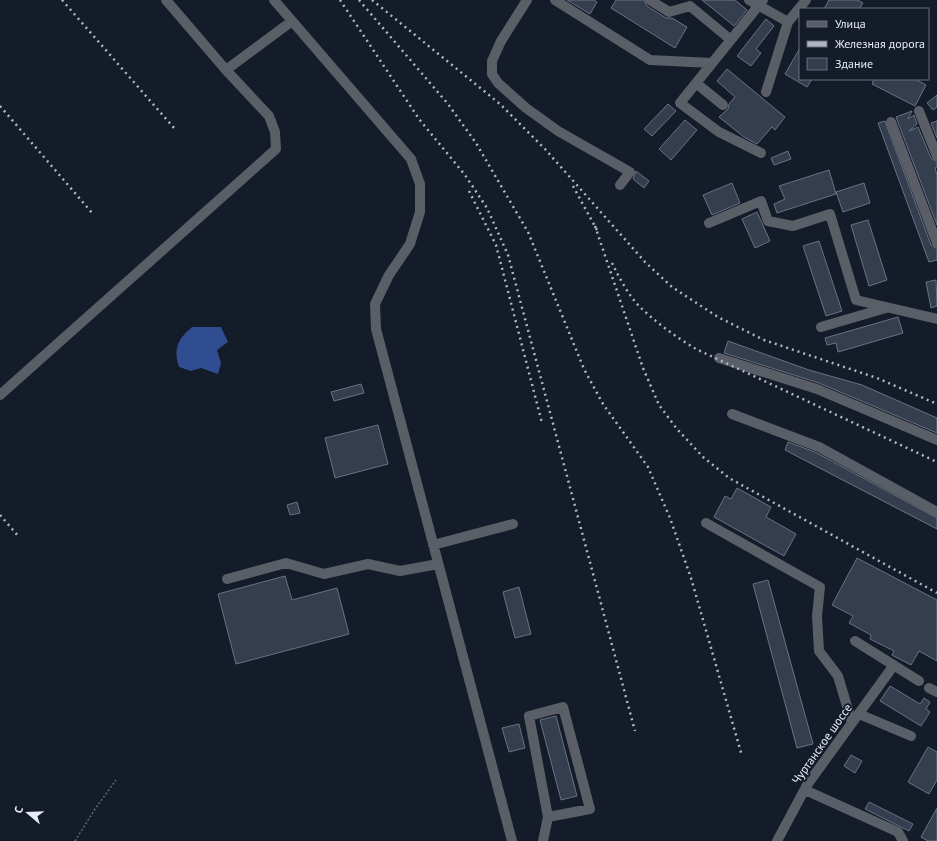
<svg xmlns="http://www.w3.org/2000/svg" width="937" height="841" viewBox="0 0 937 841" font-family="'PT Sans',sans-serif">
<rect width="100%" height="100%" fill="#141b29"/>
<path fill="#2f4d90" d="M192 327H221L228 342 217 350 221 363 218 374 201 368 191 371 179 367C173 348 178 339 192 327Z"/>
<path fill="#353e4e" stroke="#697285" d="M567 0H594L597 2 590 14Z
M616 0H644L647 6 666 18H672L687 27 675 48 611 8Z
M702 0H735L747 10 734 26Z
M829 0H858L863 3 859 9H824Z
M766 19 774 26 756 49 761 53 751 66 737 56Z
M800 48V79H812L807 87 785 74Z
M727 69 785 117 775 130 772 127 757 144 744 137 719 117 728 109 729 104 735 97 717 81Z
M874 79H915L926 85 915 106 872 84Z
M937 95V107L933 110 927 103Z
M668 104 676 111 652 136 644 129Z
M912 111 908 119 914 115 917 124 909 131 918 127 931 158 937 162V167L935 168 937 175V225L896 117Z
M685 120 697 130 671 160 659 149Z
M885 121 931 245 937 249V260L929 262 878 123Z
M937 121V138L931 123Z
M788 151 791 159 774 165 771 158Z
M829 170 836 194 777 213 774 204 785 199 779 186Z
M636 171 649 181 644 188 633 179Z
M732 183 740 203 712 215 703 195Z
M864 183 870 203 843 212 836 192Z
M757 212 770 241 755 248 742 219Z
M868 220 887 280 869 286 851 225Z
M819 241 842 311 826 316 803 246Z
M936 280 937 306 931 308 926 282Z
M898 317 903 333 838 352 836 343 827 345 825 338Z
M728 341 809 370 862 385 937 418V433L819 383 724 353Z
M361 384 364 393 334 401 331 392Z
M378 425 388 464 335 478 325 438Z
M788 442 815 452 937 518V529L785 450Z
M737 488 771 507 766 517 796 534 784 556 714 517 725 496 731 499Z
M297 502 300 513 290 515 287 505Z
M857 558 937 600V661L919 651 911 665 892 655 894 651 870 639 871 635 849 623 853 616 832 605Z
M285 576 292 600 337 588 349 634 236 664 218 594Z
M768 580 813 744 797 748 753 584Z
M519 587 531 634 515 638 503 592Z
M890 686 920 704 924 698 930 702 926 709 930 712 921 726 880 701Z
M556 716 577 796 561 800 540 720Z
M519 724 525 748 509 752 502 728Z
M928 747 937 752V780L929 794 908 782Z
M851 755 862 761 855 773 844 766Z
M869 802 913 824 909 831 865 809Z
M937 808V841H928L921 837Z"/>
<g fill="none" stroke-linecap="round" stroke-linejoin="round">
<path stroke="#616874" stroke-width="1.5" stroke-dasharray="2 2" stroke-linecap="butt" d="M75 841 95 809 116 780"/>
<path stroke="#5a5e66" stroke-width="10" d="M166 0 226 70
M274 0 411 159 420 184V212L410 244 389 275 375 304 376 329 512 841
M527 0 501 41 492 61V74L498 83 526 108 558 131 630 172 620 185
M555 0 650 60 712 63
M650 0 669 12 690 6 731 40
M749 0 788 22
M696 83 723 105
M766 92 788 22 806 0
M919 111 937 156
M891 122 937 243
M761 153 719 132 680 103 763 0
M709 223 761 201 768 221 793 226 830 214 856 300 937 319
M821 327 886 308
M719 358 817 389 937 440
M0 395 276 149 275 132 269 116 226 70 292 21
M732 414 819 447 937 512
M706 523 820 587 817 616 819 651 838 676 852 723
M433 545 513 524
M227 579 286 563 324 574 368 564 400 571 438 564
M855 641 919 681
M929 688 937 692
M859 714 911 736
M805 790 898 832 903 841
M543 841 548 817 529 716 563 707 590 809 548 817
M777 841 807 785 894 665"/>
<path stroke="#b1b7c2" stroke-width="2.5" stroke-dasharray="2 4" stroke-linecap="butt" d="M62 0 174 128
M340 0 419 119 465 175 487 208 508 255 635 731
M359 0 448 104 476 143 528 232 584 369 603 404 648 467 670 518 691 578 742 756
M372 0 500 104 545 149 645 262 672 287 718 317 764 340 877 378 937 404
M0 106 93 214
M573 186 598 232
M469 191 496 245 542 423
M595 226 643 368 659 405 677 429 703 457 729 478 937 593
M612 263C619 277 627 293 638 305 655 322 676 337 696 349L937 462
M0 515 19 537"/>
</g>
<g text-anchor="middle" stroke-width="4" stroke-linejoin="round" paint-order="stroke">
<g font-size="12" fill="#e7edf7" stroke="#141b29">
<text transform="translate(822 744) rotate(-55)" y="4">Чуртанское шоссе</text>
</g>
</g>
<rect x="799" y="8" width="130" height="72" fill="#141b29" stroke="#686f7b"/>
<rect x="807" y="21" width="20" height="6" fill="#5a5e66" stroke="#686f7b"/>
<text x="835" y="28" font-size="12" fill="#e7edf7">Улица</text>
<rect x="807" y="41" width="20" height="6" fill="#b1b7c2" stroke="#686f7b"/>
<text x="835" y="48" font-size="12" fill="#e7edf7">Железная дорога</text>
<rect x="807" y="58" width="20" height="12" fill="#353e4e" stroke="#686f7b"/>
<text x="835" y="68" font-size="12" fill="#e7edf7">Здание</text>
<g transform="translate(28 813) rotate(289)" stroke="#141b29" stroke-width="3" paint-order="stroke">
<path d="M0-3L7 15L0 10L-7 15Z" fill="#e7edf7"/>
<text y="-6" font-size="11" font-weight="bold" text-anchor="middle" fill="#e7edf7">С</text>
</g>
</svg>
